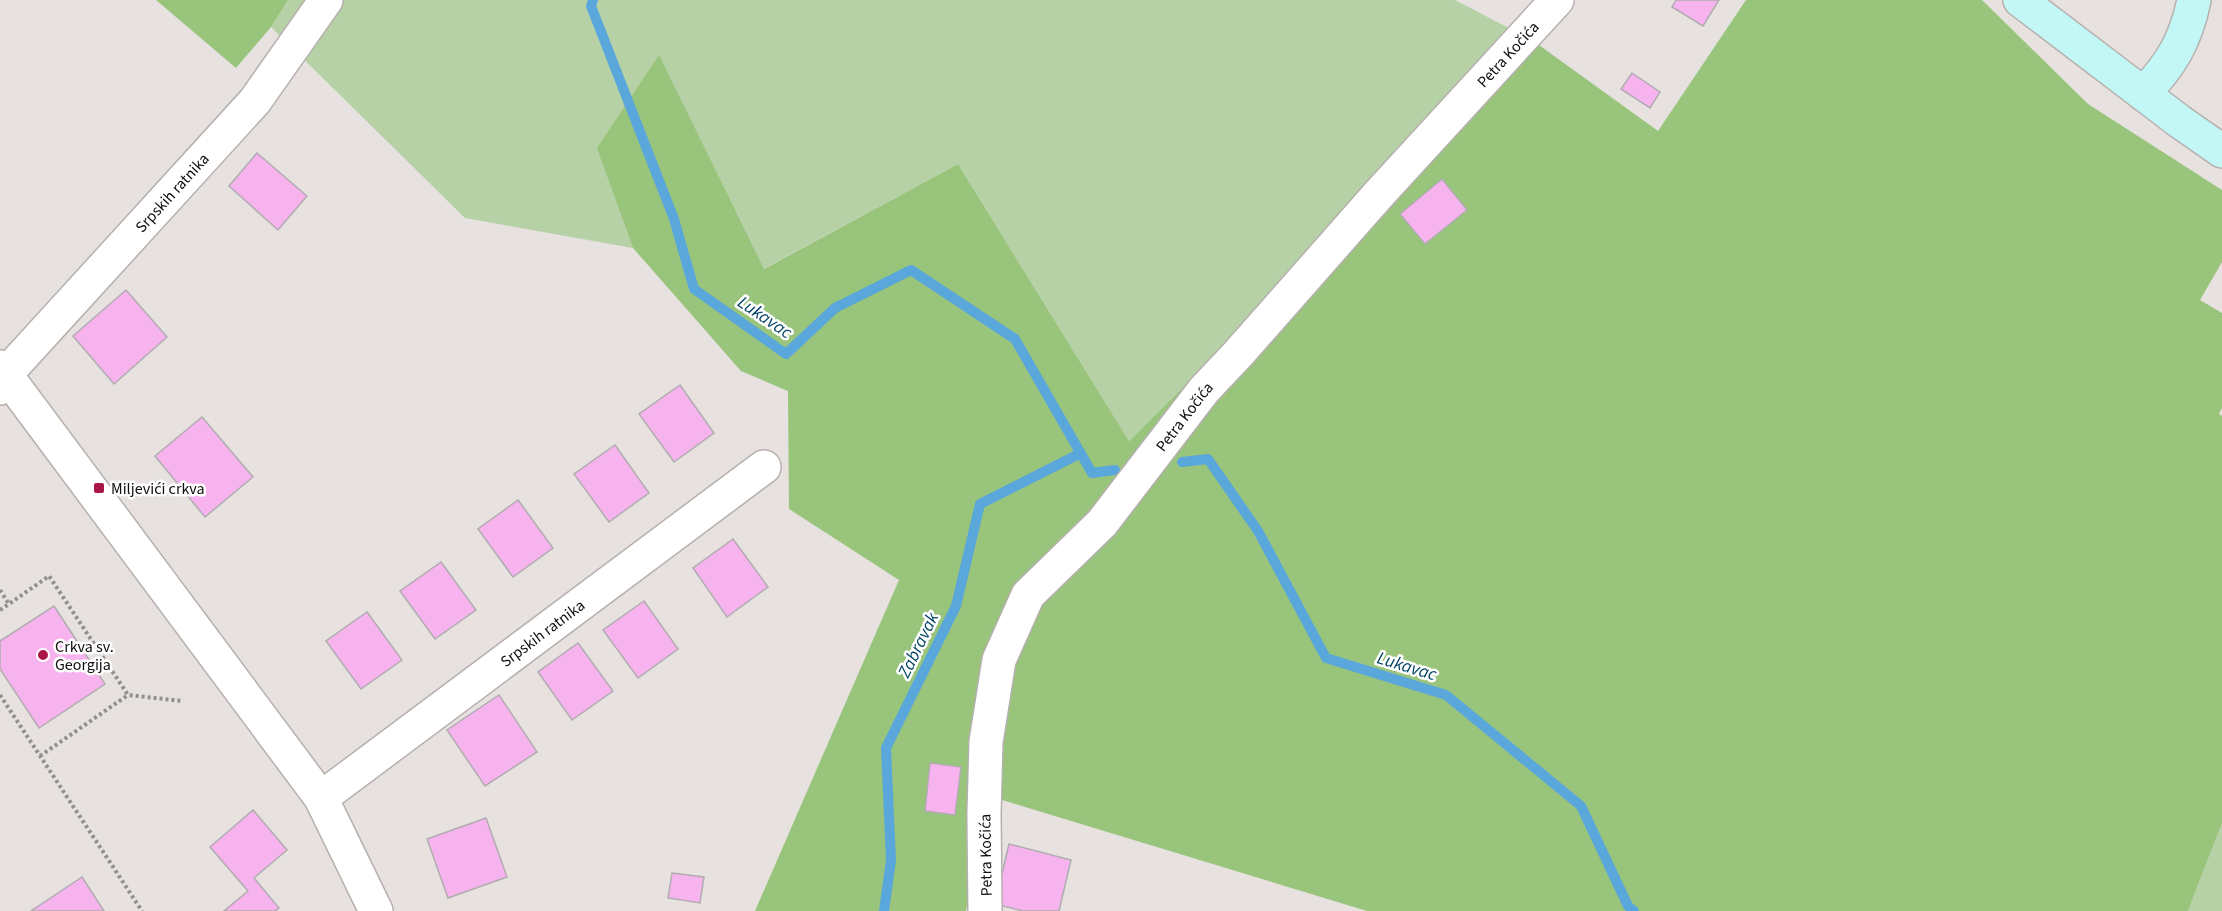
<svg xmlns="http://www.w3.org/2000/svg" width="2222" height="911" viewBox="0 0 2222 911" font-family="'Source Sans 3',sans-serif">
<rect width="100%" height="100%" fill="#e7e1df"/>
<path fill="#b6d1a5" d="M288 0H1455L1532 40 1129 441 958 164 763 269 598 148 633 248 465 218 271 27Z
M2222 823V911H2188Z"/>
<path fill="#99c47c" d="M156 0H288L271 27 236 68Z
M1746 0H1982L2088 104 2222 190V262L2200 300 2222 313V408L2219 414 2222 416V823L2188 911H1367L989 796 966 911H755L899 580 789 509 788 391 741 371 633 248 597 148 659 55 764 269 958 164 1129 441 1532 40 1658 131Z"/>
<g fill="none" stroke-linecap="round" stroke-linejoin="round">
<path stroke="#5aa7db" stroke-width="10" d="M593 0 591 6 674 219 694 289 786 354 835 308 911 270 1015 339 1092 473 1115 470
M1182 462 1208 459 1258 531 1326 658 1446 695 1581 806 1628 906 1634 911
M884 911 891 860 886 748 956 606 980 504 1081 453"/>
</g>
<path fill="#f6b3ee" stroke="#b1acb0" stroke-width="1.5" d="M1676 0H1719L1703 26 1672 7Z
M1632 73 1660 92 1650 108 1621 89Z
M257 153 307 196 278 230 229 186Z
M1442 179 1467 210 1425 244 1400 214Z
M126 290 167 337 114 384 73 336Z
M680 385 714 433 674 462 639 414Z
M202 417 253 477 205 517 155 456Z
M615 445 649 493 609 522 574 474Z
M518 500 553 548 513 577 478 529Z
M733 539 768 587 727 617 693 568Z
M441 562 476 610 435 639 400 591Z
M644 601 678 649 638 678 603 630Z
M54 606 105 684 39 728 0 669V641Z
M367 612 402 660 361 689 326 641Z
M578 643 613 691 572 720 538 672Z
M499 695 537 752 485 786 447 730Z
M930 763 961 767 955 815 925 811Z
M253 810 287 850 254 878 279 908 275 911H224L248 891 210 847Z
M486 818 507 877 448 898 427 839Z
M1009 844 1071 860 1059 911H1023L995 904Z
M672 873 704 877 700 903 668 898Z
M82 877 104 911H31Z"/>
<g fill="none" stroke-linecap="round" stroke-linejoin="round">
<g stroke="#b6b0ae" stroke-width="36">
<g id="street">
<path d="M0 367 321 798 376 911"/>
<path id="s1" d="M0 388 6 374 255 101 326 0"/>
<path id="s2" d="M321 798 764 467"/>
<path id="s3" d="M985 911 984 814 986 742 999 660 1028 595 1102 523 1204 390 1238 354 1379 194 1557 0"/>
</g>
</g>
<g stroke="#b6b0ae" stroke-width="36">
<path id="secondary" d="M2020 0 2179 121 2222 151
M2143 94C2171 65 2186 40 2194 0"/>
</g>
<path stroke="#938f8e" stroke-width="4" stroke-dasharray="3 3" stroke-linecap="butt" d="M0 590 9 604 49 576 128 695 182 701
M0 610 9 604
M0 695 142 911
M40 756 128 695"/>
<use href="#street" stroke="#fff" stroke-width="33"/>
<use href="#secondary" stroke="#c2f7f6" stroke-width="33"/>
</g>
<g fill="#aa1548" stroke="#fff" stroke-width="2">
<rect x="93" y="482" width="12" height="12" rx="3"/>
<circle cx="43" cy="655" r="6"/>
</g>
<g text-anchor="middle" stroke-width="5" stroke-linejoin="round" paint-order="stroke">
<g font-size="16" fill="#100e0e" stroke="#fff">
<text dy="6" stroke="none"><textPath href="#s3" startOffset="1047">Petra Kočića</textPath></text>
<text dy="6" stroke="none"><textPath href="#s1" startOffset="261">Srpskih ratnika</textPath></text>
<text dy="6" stroke="none"><textPath href="#s3" startOffset="561">Petra Kočića</textPath></text>
<text dy="6" stroke="none"><textPath href="#s2" startOffset="276">Srpskih ratnika</textPath></text>
<text transform="translate(985 855) rotate(-91)" y="6">Petra Kočića</text>
</g>
<g font-size="16" fill="#100e0e" stroke="#fff" text-anchor="start">
<text x="111" y="494">Miljevići crkva</text>
<text x="55" y="652">Crkva sv.<tspan x="55" dy="18">Georgija</tspan></text>
</g>
<g font-size="18" font-style="italic" fill="#024366" stroke="#fff">
<text transform="translate(765 317) rotate(34)" y="6">Lukavac</text>
<text transform="translate(918 645) rotate(-64)" y="6">Zabravak</text>
<text transform="translate(1407 666) rotate(17)" y="6">Lukavac</text>
</g>
</g>
</svg>
